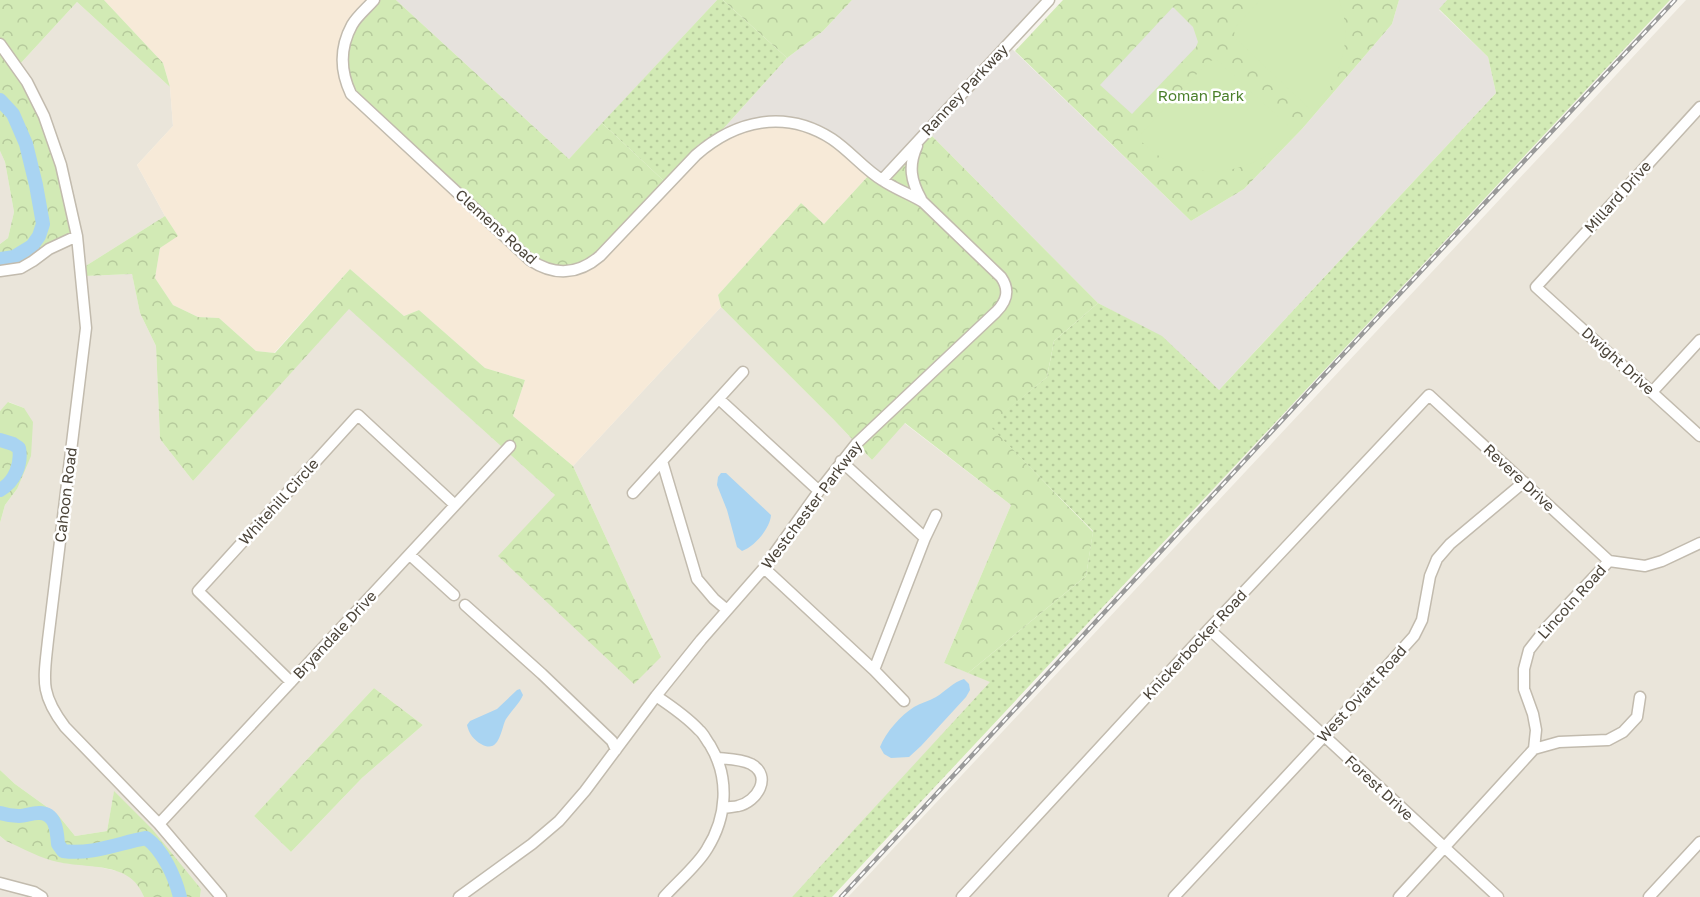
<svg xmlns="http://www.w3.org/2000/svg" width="1700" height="897" viewBox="0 0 1700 897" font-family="'Golos Text',sans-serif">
<defs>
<pattern id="grass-dots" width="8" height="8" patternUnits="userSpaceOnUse" patternTransform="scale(1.5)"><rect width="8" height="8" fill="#d2eab5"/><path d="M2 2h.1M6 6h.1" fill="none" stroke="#b6ca9c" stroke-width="1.8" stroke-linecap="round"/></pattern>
<pattern id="forest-crowns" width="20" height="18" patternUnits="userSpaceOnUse" patternTransform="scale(1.5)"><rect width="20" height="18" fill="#d2eab5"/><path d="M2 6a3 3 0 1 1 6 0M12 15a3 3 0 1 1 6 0" fill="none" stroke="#b6ca9c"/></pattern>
</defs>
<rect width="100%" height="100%" fill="#f6f3ec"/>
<path fill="#eae5da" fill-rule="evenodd" d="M1686 0H1700V897H848Z
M77 2 170 87 173 126 137 165 165 216 84 267 85 276 132 274 140 313 156 346 160 439 193 481 349 308 555 495 661 657 573 466 721 307 834 420 872 460 904 423 1011 505 944 663 991 682 792 897H200L201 889 114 792 107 831 75 836 58 815 15 784 0 770V523L5 505 17 489 24 408 9 402 0 411V274L25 270 20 64ZM374 688 423 725 362 778 291 852 254 816Z
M0 151 5 162 14 212 8 238 0 244Z
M0 836 6 841 99 867 126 873 140 887 144 897H0Z"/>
<path fill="#f7ead8" d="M104 0H369L346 26 337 54 341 81 543 271 591 268 701 153 737 132 761 127 785 126 804 131 826 140 869 175 824 224 801 203 718 295 721 307 573 466 513 416 525 380 485 368 419 310 404 316 350 269 274 353 256 351 219 318 198 317 173 305 155 278 160 248 177 235 165 216 137 165 173 126 170 87 163 63Z"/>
<path fill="#e6e2dd" d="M396 0H717L569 159Z
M852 0H1044L882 176 834 135 750 120 723 129 787 58 823 31Z
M1399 0H1447L1439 10 1488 57 1496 93 1218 391 1162 337 1098 303 930 134 1010 47 1191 221 1244 189 1302 129 1392 24Z"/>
<path fill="url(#grass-dots)" d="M717 0H723L787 58 723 129 698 145 664 181 602 123Z
M1447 0H1670L832 897H792L990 682 968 673 1086 576 1093 531 988 425 1047 377 1054 341 1098 303 1162 336 1219 390 1496 93 1488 57 1439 9Z"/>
<path fill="url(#forest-crowns)" d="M0 0H104L163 63 170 87 77 2 20 64 34 89 80 238 0 274V244L8 238 14 212 5 162 0 151Z
M379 0H396L569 159 602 123 664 181C641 206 596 266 562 267 550 267 541 261 531 256L355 92C344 69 342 46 356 25 362 16 372 8 379 0Z
M723 0H852L823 31 787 58Z
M1063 0H1399L1392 24 1302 129 1244 189 1191 221 1015 51Z
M930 134 1098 303 1054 341 1047 377 989 425 1093 532 1086 576 968 673 944 663 1011 505 905 423 872 460 834 420 721 307 718 295 801 203 824 224 869 175 883 186Z
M165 216 178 236 160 248 155 278 173 305 198 317 219 318 256 351 275 353 350 269 404 316 419 310 485 368 525 380 513 416 573 466 661 657 634 684 498 556 555 495 349 309 193 481 160 439 156 346 140 313 132 274 85 276 84 267Z
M8 402 24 408 33 422 31 456 17 489 5 505 0 523V411Z
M374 688 423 725 362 778 291 852 254 816Z
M0 770 15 784 58 815 75 836 107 831 114 791 152 829 201 889 200 897H144C131 861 89 869 58 862 42 859 22 848 6 841L0 836Z"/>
<path fill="#d2eab5" d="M1260 0H1339C1355 40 1339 80 1313 112L1235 38 1234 29Z
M1217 60 1295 132C1261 168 1214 183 1167 161 1156 155 1147 146 1137 138L1209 61Z"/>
<path fill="#e5e3e0" d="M1173 7 1193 27 1198 42 1196 47 1132 114 1100 85Z"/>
<path fill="#a9d4f2" d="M721 473H726L771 515C770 529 754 547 742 551L737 547 727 510 717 485 718 477Z
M964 679 969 684 970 690 966 697 921 746 909 757 891 758 884 754 880 747C886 732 901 715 914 707 921 703 929 701 936 697 946 691 953 682 964 679Z
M520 689 523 695C519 704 512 710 506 719 501 728 500 755 481 744 474 740 469 734 467 725L470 721 497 709 517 690Z"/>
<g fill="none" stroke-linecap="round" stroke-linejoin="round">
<path stroke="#a9d4f2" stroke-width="14" d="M0 100 13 114 26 144 36 185 43 224 39 236 32 246 14 257 0 259
M0 440 13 444 19 448C22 463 15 482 0 490
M0 813C6 815 13 816 19 816 25 816 32 813 38 813 56 812 57 831 58 844L63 851C92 855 119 843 146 838 163 850 175 877 180 897"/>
<g stroke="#c2bbae" stroke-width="13">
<path id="minor" d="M374 0C367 8 357 16 352 25 340 47 340 71 351 94L530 260C554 276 578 275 600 256L696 155C736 120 785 109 832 139 850 151 864 169 882 180 895 189 910 194 923 202L1001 277C1010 290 1007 301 996 312L856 444 819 491 764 568 701 640 656 696 585 791 559 821 532 844 459 897
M0 44 27 82 44 116 61 165 77 236 86 328 48 640C44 679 39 693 65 727L159 824 221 897
M1700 107 1536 287 1700 436
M917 146C908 166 911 181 921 199
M882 180 1049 0
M0 271 21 268 33 261 49 249 77 236
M1652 392 1700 340
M719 399 819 491
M662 461 697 579 714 599 727 610
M841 461 925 538 874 670 904 701
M633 493 743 372
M925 538 936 515
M410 555 454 595
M1609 561 1645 566 1662 561 1700 543
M764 568 874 670
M465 605 542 674 612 741 616 750
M1209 629 1498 897
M291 682 198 591 358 415 455 505
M656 696C671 706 687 717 699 730 704 734 706 740 710 745 730 778 727 817 707 849 697 866 677 882 664 897
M1534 749 1559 742 1608 740 1623 732 1637 717 1640 697
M718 758C729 759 741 759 751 764 773 776 757 802 738 806 734 807 728 807 724 808
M159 824 510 446
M0 883 34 892 42 897
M962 897 1209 629 1429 395 1609 561
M1174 897 1324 736 1414 636 1422 620 1430 576 1437 559 1450 544 1524 482
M1399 897 1534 749 1536 730 1533 714 1524 689V669L1529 650 1547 627 1609 561
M1649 897 1700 842"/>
</g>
<use href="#minor" stroke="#fff" stroke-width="10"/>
<g stroke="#9a9a9a" stroke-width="4.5">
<path id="rail" d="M841 897 1336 362 1675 0"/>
</g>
<use href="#rail" stroke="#fff" stroke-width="2" stroke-dasharray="7" stroke-linecap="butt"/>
</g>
<g text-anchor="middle" stroke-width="5" stroke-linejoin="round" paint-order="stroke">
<g font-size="15" fill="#4b4439" stroke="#fff">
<text transform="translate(965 90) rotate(-47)" y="5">Ranney Parkway</text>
<text transform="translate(1618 197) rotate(-48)" y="5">Millard Drive</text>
<text transform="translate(496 227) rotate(42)" y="5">Clemens Road</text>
<text transform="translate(1618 361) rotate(42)" y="5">Dwight Drive</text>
<text transform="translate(1519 478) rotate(43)" y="5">Revere Drive</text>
<text transform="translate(66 495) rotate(-83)" y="5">Cahoon Road</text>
<text transform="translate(279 502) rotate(-48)" y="5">Whitehill Circle</text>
<text transform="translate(812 505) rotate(-53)" y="5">Westchester Parkway</text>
<text transform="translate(1572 602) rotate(-48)" y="5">Lincoln Road</text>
<text transform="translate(335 635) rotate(-47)" y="5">Bryandale Drive</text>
<text transform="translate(1195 645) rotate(-47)" y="5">Knickerbocker Road</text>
<text transform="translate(1362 694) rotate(-48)" y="5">West Oviatt Road</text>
<text transform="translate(1379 788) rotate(43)" y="5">Forest Drive</text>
</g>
<g font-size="15" fill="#4a7f2a" stroke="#fff">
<text x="1201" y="101">Roman Park</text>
</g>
</g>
</svg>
